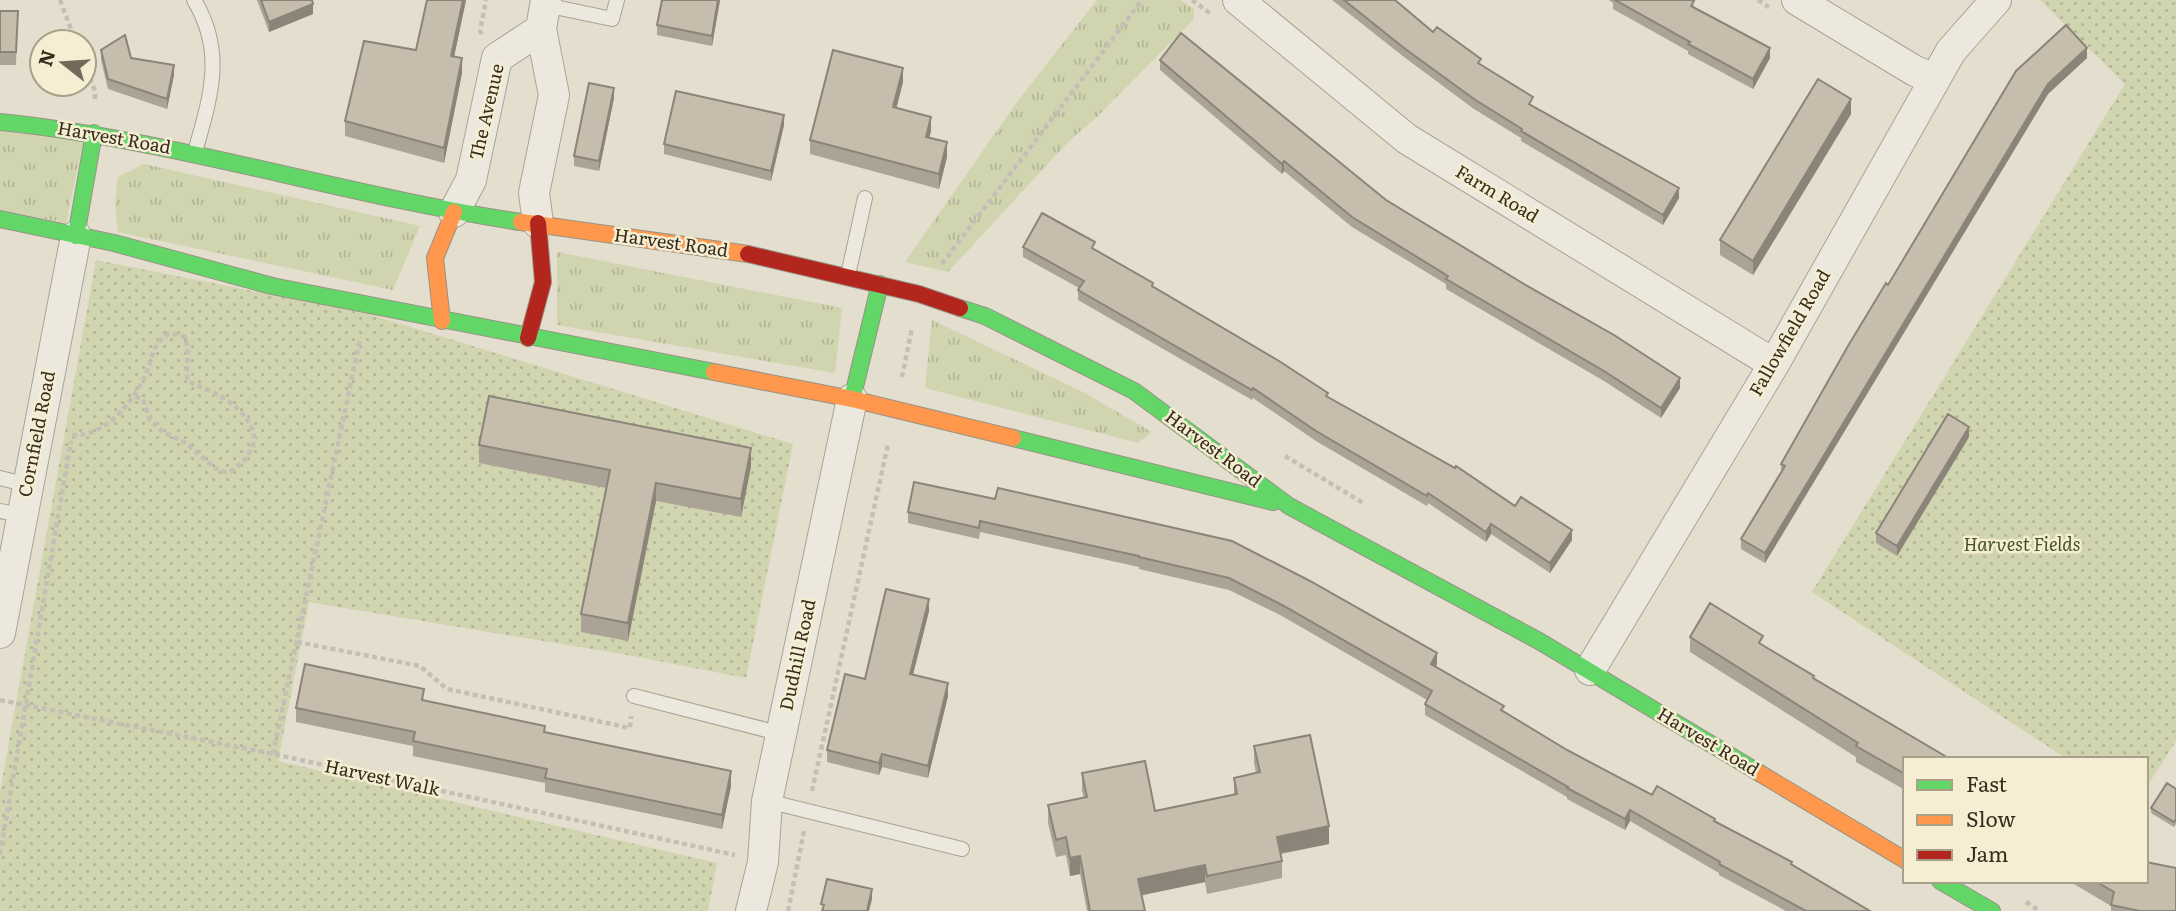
<svg xmlns="http://www.w3.org/2000/svg" width="2176" height="911" viewBox="0 0 2176 911" font-family="Literata,serif">
<defs>
<pattern id="grass-tufts" width="24" height="20" patternUnits="userSpaceOnUse" patternTransform="scale(1.75)"><rect width="24" height="20" fill="#d0d4af"/><path d="M3 7l-1-3M5 7V3M7 7l1-3M15 17l-1-3M17 17v-4M19 17l1-3" fill="none" stroke="#b3b696"/></pattern>
<pattern id="park-dots" width="8" height="8" patternUnits="userSpaceOnUse" patternTransform="scale(1.75)"><rect width="8" height="8" fill="#d0d4af"/><path d="M2 2h.1M6 6h.1" fill="none" stroke="#b3b696" stroke-width="1.8" stroke-linecap="round"/></pattern>
</defs>
<rect width="100%" height="100%" fill="#e3decd"/>
<path fill="url(#grass-tufts)" d="M1097 0H1181L1194 9V19L1098 116 1068 142 948 272 905 262 1020 98Z
M0 131 83 142 66 223 0 210Z
M144 164 420 226 393 290 118 232 115 203 118 177Z
M557 252 842 308 835 373 557 325Z
M932 320 1083 392 1152 432 1138 443 925 388Z"/>
<path fill="url(#park-dots)" d="M2040 0H2176V741L2146 788V759H2067L1812 592 2125 84Z
M96 260 368 314 793 444 746 678 628 655 309 602 278 761 717 863 708 911H0V792Z"/>
<g fill="none" stroke-linecap="round" stroke-linejoin="round">
<g stroke="#a8a396" stroke-width="16">
<path id="lane" d="M194 0C226 53 210 98 195 152
M545 5 612 19 617 0
M848 275 865 198
M0 478 28 485
M0 511 22 515
M634 696 782 734
M767 801 962 849"/>
</g>
<g stroke="#a8a396" stroke-width="32">
<path id="street" d="M1238 0 1407 139 1774 364
M1797 0 1915 71 1935 79
M454 212 471 180 497 58 541 29
M538 223 534 193 554 95 541 29 546 0
M0 633 76 236
M1590 670 1774 364 1951 51 1996 0
M751 911 763 862 767 801 852 399"/>
</g>
<g stroke="#989286" stroke-width="18">
<path id="fast" d="M0 122C176 140 345 196 521 222
M0 219 114 243 272 286 714 372
M76 236 94 133
M960 308 985 316 1134 391 1289 506 1539 641 1761 774
M852 399 880 284
M1013 438 1273 502
M1940 881 1992 911"/>
</g>
<g stroke="#989286" stroke-width="18">
<path id="slow" d="M521 222 748 254
M442 321 435 258 454 212
M714 372 852 399 1013 438
M1761 774 1905 860"/>
</g>
<g stroke="#989286" stroke-width="18">
<path id="jam" d="M748 254 919 294 960 308
M528 338 543 282 538 223"/>
</g>
<path stroke="#c4bfb5" stroke-width="4.5" stroke-dasharray="5 3.5" stroke-linecap="butt" d="M60 0 76 42
M1192 0 1211 14
M1758 0 1769 7
M482 34 480 31 486 0
M84 62 95 91V101
M942 264 1142 0
M902 377 912 328
M72 435C104 437 129 406 143 380 153 362 150 345 169 333L185 337C191 357 184 364 188 381 201 388 216 392 228 401 261 425 264 450 228 473L215 468 186 443 163 432 150 420 143 400 133 395
M1285 456 1365 504
M297 642 420 666 447 689 630 728 631 716
M0 700 273 754 735 855
M273 754 360 339
M812 791 888 444
M0 854 71 441
M2026 902 2040 911
M788 911 804 831"/>
<use href="#lane" stroke="#ece8de" stroke-width="14"/>
<use href="#street" stroke="#ece8de" stroke-width="30"/>
<use href="#fast" stroke="#63d668" stroke-width="16"/>
<use href="#slow" stroke="#ff974d" stroke-width="16"/>
<use href="#jam" stroke="#b3261e" stroke-width="16"/>
</g>
<path fill="#aba395" d="M257 0H312L313 14 269 32Z
M466 0 454 57 462 73 444 163 345 136V121Z
M720 0 712 46 657 35V25Z
M1332 0H1395L1433 32 1481 64 1533 106 1679 198 1663 225 1521 141V138L1474 109 1404 57Z
M1609 0H1692L1694 7 1770 58 1753 89 1688 54V51L1613 9V3Z
M0 11H18L16 65H0Z
M101 50 131 58 174 75 167 109 108 89 101 60Z
M2087 58 2048 94 1765 563 1741 549V539L1781 473V464L2016 71Z
M1160 60 1524 284 1680 388 1661 418 1604 381 1446 289V284L1352 227 1284 171 1282 174 1160 70Z
M903 82 896 108 931 131 929 138 947 157 939 189 810 154V140Z
M614 98 599 171 574 166V156Z
M1851 114 1753 275 1720 255V240Z
M784 125 771 181 664 154V144Z
M1023 247 1095 250 1328 397 1572 540 1550 573 1491 534 1486 542 1428 503 1427 506 1316 441 1253 398 1252 400 1078 300V290L1079 288 1023 257Z
M1969 437 1897 556 1876 543V533Z
M479 445 751 466 741 517 656 501 628 641 581 632V614L606 488 479 463Z
M995 499 1232 541 1437 664 1436 666 1504 711 1567 750 1652 795 1715 821 1792 865 1870 911H1786L1719 875V873L1630 821 1625 830 1567 799V797L1425 715V704L1427 700 1282 616 1229 590 1139 569V567L980 532 979 539 908 523V512Z
M929 611 913 675 948 696 928 778 882 767 879 775 827 762V750L865 679Z
M1690 637 1763 645 1814 679 1905 759V790L1856 762V757L1690 652Z
M424 701 545 732 731 786 722 829 545 792V783L413 756V746L296 722V708Z
M1254 746 1329 844 1281 854 1282 861V878L1207 894 1205 882 1142 895 1145 911H1087L1080 874 1070 876 1066 855 1056 857 1048 823V805L1084 798 1082 791V773L1155 811 1234 795V778L1256 773 1254 763Z
M2176 789V824L2174 827 2151 813V808Z
M2069 881H2146L2176 911H2111V906Z"/>
<path fill="#8b8479" d="M463 0H466L451 71V56Z
M718 0H720L712 46V36Z
M313 4V14L269 32V22Z
M1770 48V58L1753 89V79Z
M2087 48V58L2048 94 1765 563V553L2048 84Z
M462 58V73L444 163V148Z
M174 65V75L167 109V99Z
M903 68V82L893 122V107Z
M614 88V98L599 171V161Z
M1851 99V114L1753 275V261Z
M784 115V125L771 181V171Z
M931 117V131L926 151V137Z
M947 142V157L939 189V174Z
M1284 161V171L1282 174V164Z
M1679 188V198L1663 225V215Z
M1680 378V388L1661 418V408Z
M1969 427V437L1897 556V546Z
M751 448V466L741 517V499Z
M656 483V501L628 641V623Z
M1491 524V534L1486 542V532Z
M1572 530V540L1550 573V563Z
M929 599V611L910 686V674Z
M1437 653V664L1431 675V664Z
M948 683V696L928 778V766Z
M882 754V767L879 775V763Z
M731 771V786L722 829V815Z
M1630 810V821L1625 830V819Z
M1329 826V844L1277 854V837Z
M1080 856V874L1070 876V858Z
M1205 865V882L1138 896V879Z
M872 889V899L869 911H867Z"/>
<path fill="#c7bdad" stroke="#8b8479" stroke-width="2" d="M261 0H312L313 4 269 22Z
M427 0H463L451 56 462 58 444 148 345 121 364 41 416 50Z
M662 0H718L712 36 657 25Z
M1344 0H1395L1433 32 1437 27 1481 59 1478 63 1533 97 1529 104 1679 188 1663 215 1521 131 1522 129 1474 99 1404 48Z
M1615 0H1692L1694 1 1691 6 1770 48 1753 79 1688 44 1690 42Z
M0 11H18L16 52H0Z
M2066 25 2087 48 2048 84 1765 553 1741 539 1785 466 1781 464 1848 346 1886 283 1888 285 2016 71Z
M1181 33 1386 200 1524 284 1614 335 1680 378 1661 408 1604 371 1446 279 1448 276 1352 217 1284 161 1282 164 1160 60Z
M125 35 131 58 174 65 167 99 108 79 101 50Z
M833 50 903 68 893 107 931 117 926 137 947 142 939 174 810 140Z
M1818 79 1851 99 1753 261 1720 240Z
M589 83 614 88 599 161 574 156Z
M676 91 784 115 771 171 664 144Z
M1042 213 1095 242 1092 248 1153 283 1152 286 1279 361 1328 393 1326 396 1455 468 1456 466 1515 506 1521 497 1572 530 1550 563 1491 524 1486 532 1428 493 1427 496 1316 431 1253 388 1252 390 1078 290 1084 281 1023 247Z
M489 396 751 448 741 499 656 483 628 623 581 614 610 470 479 445Z
M1948 414 1969 427 1897 546 1876 533Z
M914 482 995 499 998 488 1232 541 1310 581 1437 653 1431 664 1504 706 1501 710 1567 750 1652 795 1657 786 1715 819 1714 821 1792 862 1791 864 1870 911H1806L1719 864 1720 862 1630 810 1625 819 1567 788 1568 787 1425 704 1432 691 1282 605 1229 578 1139 557V556L980 521 979 528 908 512Z
M886 589 929 599 910 674 948 683 928 766 882 754 879 763 827 750 845 674 865 679Z
M1710 603 1763 636 1759 643 1814 676 1813 678 1950 759H1905V774L1856 746 1858 743 1690 637Z
M305 664 424 689 422 700 545 726 544 732 731 771 722 815 545 778 547 769 413 741 415 732 296 708Z
M1310 735 1329 826 1277 837 1282 861 1207 876 1205 865 1138 879 1145 911H1090L1080 856 1070 858 1066 837 1056 840 1048 805 1087 797 1082 773 1145 761 1155 811 1237 794 1234 778 1260 772 1254 746Z
M2167 783 2176 789V819L2174 822 2151 808Z
M2146 862 2176 868V911H2140L2111 905 2114 892 2095 881H2146Z
M827 879 872 889 867 911H822L824 905 821 904Z"/>
<g text-anchor="middle" stroke-width="5" stroke-linejoin="round" paint-order="stroke">
<g font-size="18" fill="#372c1e" stroke="#f5eed2">
<text transform="translate(487 112) rotate(-77)" y="6">The Avenue</text>
<text transform="translate(114 138) rotate(10)" y="6">Harvest Road</text>
<text transform="translate(1497 194) rotate(31)" y="6">Farm Road</text>
<text transform="translate(671 243) rotate(8)" y="6">Harvest Road</text>
<text transform="translate(1790 333) rotate(-60)" y="6">Fallowfield Road</text>
<text transform="translate(37 434) rotate(-79)" y="6">Cornfield Road</text>
<text transform="translate(1213 449) rotate(37)" y="6">Harvest Road</text>
<text transform="translate(798 655) rotate(-78)" y="6">Dudhill Road</text>
<text transform="translate(1708 742) rotate(31)" y="6">Harvest Road</text>
<text transform="translate(382 778) rotate(12)" y="6">Harvest Walk</text>
</g>
<g font-size="18" font-style="italic" fill="#435325" stroke="#f5eed2">
<text x="2022" y="551">Harvest Fields</text>
</g>
</g>
<rect x="1903" y="757" width="245" height="126" fill="#f5eed2" stroke="#a9a08a" stroke-width="2"/>
<rect x="1917" y="780" width="35" height="10" fill="#63d668" stroke="#a9a08a" stroke-width="2"/>
<text x="1966" y="792" font-size="21" fill="#372c1e">Fast</text>
<rect x="1917" y="815" width="35" height="10" fill="#ff974d" stroke="#a9a08a" stroke-width="2"/>
<text x="1966" y="827" font-size="21" fill="#372c1e">Slow</text>
<rect x="1917" y="850" width="35" height="10" fill="#b3261e" stroke="#a9a08a" stroke-width="2"/>
<text x="1966" y="862" font-size="21" fill="#372c1e">Jam</text>
<g transform="translate(63 63) rotate(287)"><circle r="33" fill="#f5eed2" stroke="#a9a08a" stroke-width="2"/>
<path d="M0-5L12 26L0 18L-12 26Z" fill="#736a5b"/>
<text y="-10" font-size="19" font-weight="bold" text-anchor="middle" fill="#372c1e">N</text>
</g>
</svg>
